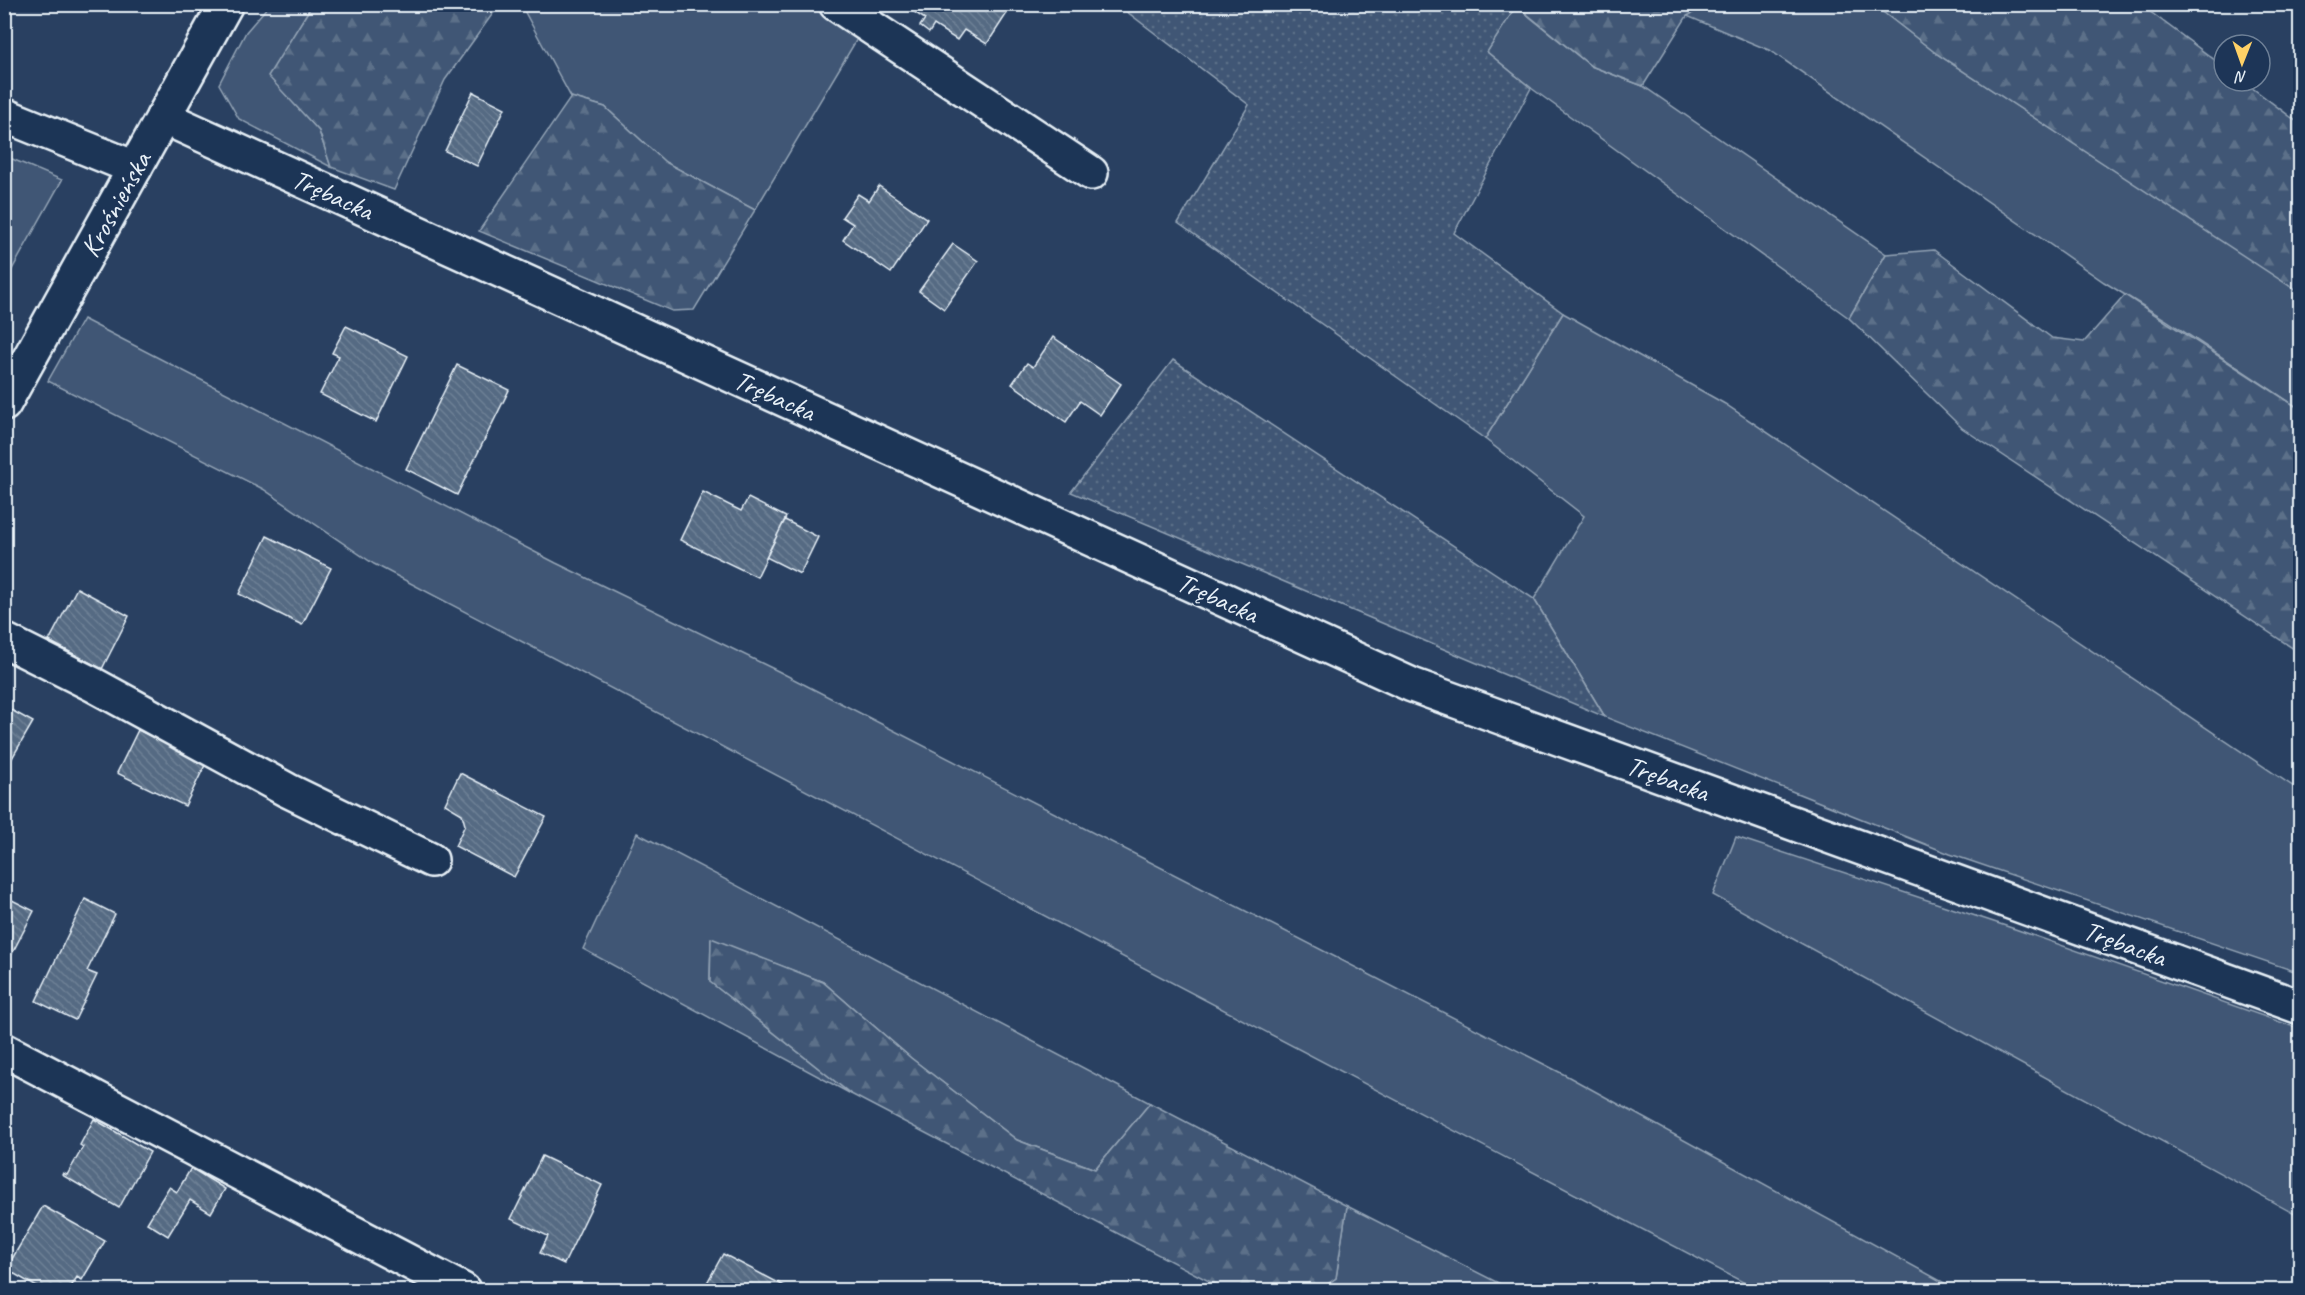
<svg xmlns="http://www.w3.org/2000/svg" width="2305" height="1295" viewBox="0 0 2305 1295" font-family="Caveat,sans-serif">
<defs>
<pattern id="forest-firs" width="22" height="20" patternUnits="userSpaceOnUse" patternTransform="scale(1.5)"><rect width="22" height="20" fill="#415774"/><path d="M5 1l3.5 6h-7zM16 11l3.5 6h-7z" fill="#5c7089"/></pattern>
<pattern id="garden-dots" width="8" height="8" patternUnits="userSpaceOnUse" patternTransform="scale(1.5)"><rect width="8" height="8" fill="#415774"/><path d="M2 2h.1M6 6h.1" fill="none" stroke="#5c7089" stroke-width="1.8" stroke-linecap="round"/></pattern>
<pattern id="building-back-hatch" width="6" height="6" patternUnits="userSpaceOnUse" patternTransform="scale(1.5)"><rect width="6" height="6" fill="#556a83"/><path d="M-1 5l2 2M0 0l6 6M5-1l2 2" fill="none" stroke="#6d8095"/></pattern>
</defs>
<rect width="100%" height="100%" fill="#294061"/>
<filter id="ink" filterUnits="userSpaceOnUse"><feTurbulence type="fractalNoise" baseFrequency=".0167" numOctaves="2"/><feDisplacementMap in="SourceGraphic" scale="12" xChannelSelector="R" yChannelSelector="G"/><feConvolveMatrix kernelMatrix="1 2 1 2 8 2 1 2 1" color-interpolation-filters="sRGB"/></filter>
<g filter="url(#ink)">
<path fill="#415774" stroke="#94a4b6" stroke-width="1.5" d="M269 5H312L269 76 319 131 331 167 239 119 219 84 246 32Z
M521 5H815L860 34 755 210 665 162 605 107 571 97Z
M1707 5H1874L1937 54 2288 284 2300 293V409L2166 320 2104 282 1771 51 1687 16Z
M1516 6 1591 66 1643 86 1886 254 1849 318 1531 88 1487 52Z
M5 156 62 180 5 282Z
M1563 313 1725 404 2300 791V973L1950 854 1605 717 1534 599 1584 516 1485 439Z
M83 319 556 563 778 671 1569 1077 1957 1290H1758L374 564 263 489 48 381Z
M637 833 1150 1103 1095 1169 1017 1140 911 1058 823 982 711 939 710 982 851 1094 583 949Z
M1736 837 2015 929 2300 1029V1217L1713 895Z
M1347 1206 1512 1290H1319L1336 1278Z"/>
<path fill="url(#forest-firs)" stroke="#94a4b6" stroke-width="1.5" d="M312 5H499L445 80 394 190 331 167 319 131 268 76Z
M1517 5V4L1707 5 1687 16 1643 86 1591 66 1517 6Z
M1874 5H2141L2224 67V81H2243L2300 124V293L1937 54Z
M571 97 605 107 665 162 755 210 694 310 672 311 479 231Z
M1934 250 2052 338 2084 342 2125 295 2300 409V653L1962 428 1849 318 1886 254Z
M711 938 823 982 911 1058 1017 1140 1095 1169 1150 1103 1347 1206 1336 1278 1319 1290H1226L851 1094 710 982Z"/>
<path fill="url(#garden-dots)" stroke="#94a4b6" stroke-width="1.5" d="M1118 5H1517L1487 52 1531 88 1454 233 1563 313 1485 439 1178 223 1249 105Z
M1173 360 1534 599 1605 717 1071 492Z"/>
<path fill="url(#building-back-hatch)" stroke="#e8f1f8" stroke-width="1.5" d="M902 4H1013L987 44 964 30 957 40 934 25 929 33 920 26 925 19Z
M473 92 505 108 477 166 445 151Z
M879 186 927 219 891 273 843 240 853 224 842 217 858 194 869 201Z
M953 244 978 261 944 309 919 291Z
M346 326 408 356 376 422 320 394 339 356 332 353Z
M1053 337 1121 384 1100 415 1080 401 1066 422 1012 384 1027 363 1033 367Z
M457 365 509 390 457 495 406 469Z
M703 492 741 511 748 498 786 517 757 577 680 540Z
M785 520 818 537 800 574 766 557Z
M267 536 331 568 302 625 239 594Z
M77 588 129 616 102 669 49 641Z
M4 706 33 722 4 772Z
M138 730 206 763 185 806 117 773Z
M460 773 546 817 514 877 455 846 465 825 462 814 445 804Z
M4 896 34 911 4 969Z
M85 899 115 914 87 971 97 975 75 1020 36 1001Z
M94 1119 150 1152 119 1208 62 1175 63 1173 67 1175 83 1147 80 1145Z
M542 1156 602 1185 564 1264 540 1253 548 1236 511 1219Z
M191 1168 225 1189 211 1213 190 1200 168 1236 147 1223 169 1187 177 1192Z
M43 1206 105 1241 82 1280 77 1277 69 1290H42L6 1269Z
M723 1254 792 1290H703Z"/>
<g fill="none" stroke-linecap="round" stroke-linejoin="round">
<g stroke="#e8f1f8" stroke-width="38">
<path id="minor" d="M836 4 1091 173
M4 115 135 168
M163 117 1412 685 2300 1007
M4 640 94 685 287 790 431 860
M4 1050 463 1290"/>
</g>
<g stroke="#e8f1f8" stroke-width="38">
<path id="major" d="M4 404 226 4"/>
</g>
<use href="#minor" stroke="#1d3557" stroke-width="33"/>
<use href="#major" stroke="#1d3557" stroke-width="33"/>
</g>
</g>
<g text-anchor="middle" stroke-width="5" stroke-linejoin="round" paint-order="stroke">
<g font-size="28" fill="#e8f1f8" stroke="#1d3557">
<text transform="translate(333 194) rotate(24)" y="10">Trębacka</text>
<text transform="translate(115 204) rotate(-61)" y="10">Krośnieńska</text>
<text transform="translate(775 395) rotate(24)" y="10">Trębacka</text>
<text transform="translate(1218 597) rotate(24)" y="10">Trębacka</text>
<text transform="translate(1668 778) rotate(20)" y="10">Trębacka</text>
<text transform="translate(2125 943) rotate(20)" y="10">Trębacka</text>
</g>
</g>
<rect width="2305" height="1295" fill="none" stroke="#1d3557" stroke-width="24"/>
<rect x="12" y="12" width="2281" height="1271" fill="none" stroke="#e8f1f8" stroke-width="2" filter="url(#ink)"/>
<g transform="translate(2242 63) rotate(181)"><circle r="28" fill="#1d3557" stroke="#6e8097" stroke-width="1.5"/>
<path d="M0-4.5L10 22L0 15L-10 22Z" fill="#ffd166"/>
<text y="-9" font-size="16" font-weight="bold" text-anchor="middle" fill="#e8f1f8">N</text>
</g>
</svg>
